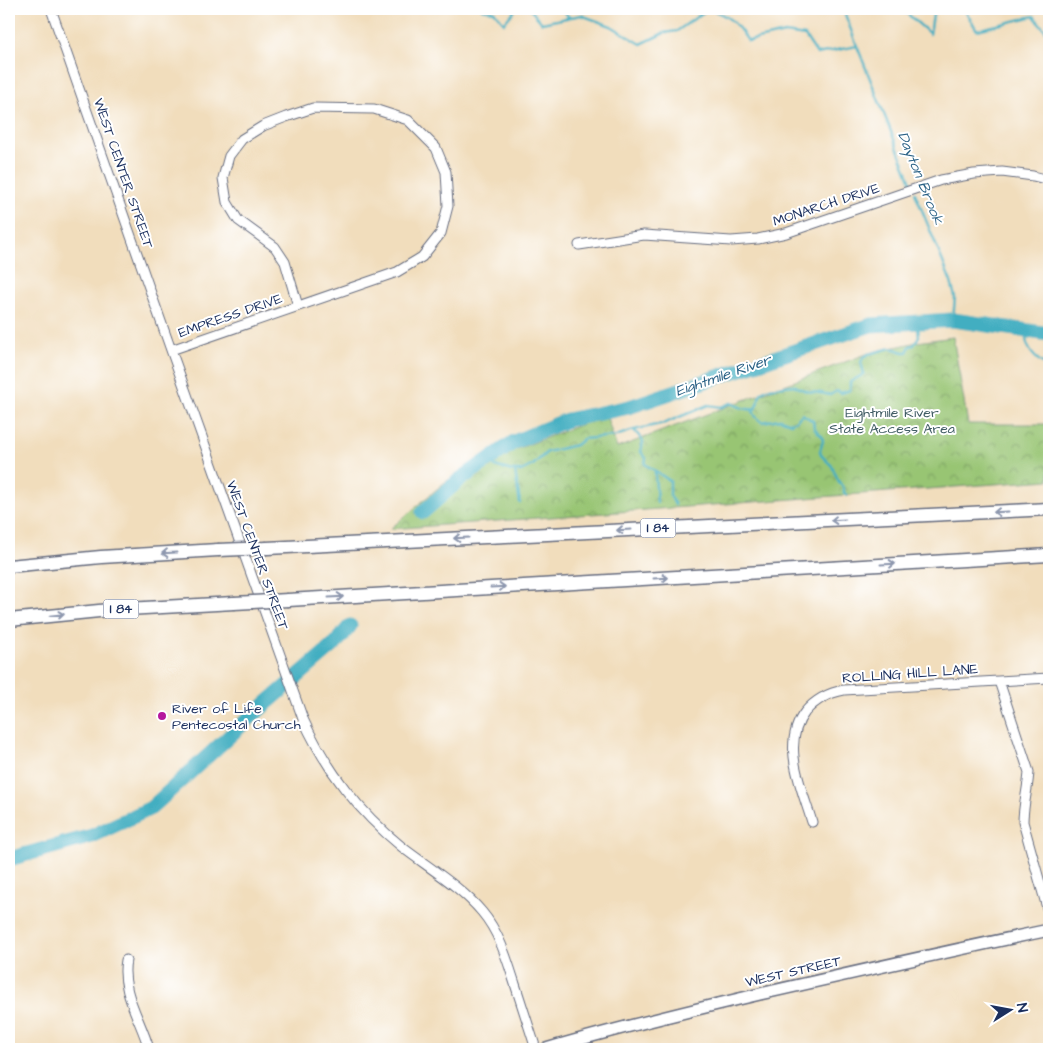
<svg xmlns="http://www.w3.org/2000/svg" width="1058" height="1058" viewBox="0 0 1058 1058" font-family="'Architects Daughter',sans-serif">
<defs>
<pattern id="park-crowns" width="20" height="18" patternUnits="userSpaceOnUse" patternTransform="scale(1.25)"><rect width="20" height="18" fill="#98c573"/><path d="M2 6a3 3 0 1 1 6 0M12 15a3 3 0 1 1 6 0" fill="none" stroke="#7ba062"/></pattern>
</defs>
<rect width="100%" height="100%" fill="#fff"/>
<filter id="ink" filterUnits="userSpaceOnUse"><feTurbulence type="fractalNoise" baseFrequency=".02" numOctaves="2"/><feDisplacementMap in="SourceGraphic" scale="10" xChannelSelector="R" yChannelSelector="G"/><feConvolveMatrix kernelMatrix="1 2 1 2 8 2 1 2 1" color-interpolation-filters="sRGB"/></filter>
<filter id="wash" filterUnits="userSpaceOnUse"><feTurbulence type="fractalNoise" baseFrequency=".0096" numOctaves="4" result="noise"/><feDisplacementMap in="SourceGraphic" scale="20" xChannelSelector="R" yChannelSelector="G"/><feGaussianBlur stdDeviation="1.12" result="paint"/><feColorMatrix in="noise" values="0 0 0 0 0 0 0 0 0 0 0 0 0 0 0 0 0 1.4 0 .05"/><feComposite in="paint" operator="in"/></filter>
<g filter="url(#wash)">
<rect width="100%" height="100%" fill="#f1ddbc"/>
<path fill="url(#park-crowns)" stroke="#5a7a68" d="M953 337 968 424H1049V480L390 529 445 482 488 460 606 415 617 448 869 353 917 342Z"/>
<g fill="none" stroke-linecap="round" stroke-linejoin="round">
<path stroke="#43aec1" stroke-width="2.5" d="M482 9 494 11 504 23 516 9
M530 9 542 23 581 15 611 26 641 44 664 33 677 31 708 9
M562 9 569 17
M709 9C730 16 736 23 748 41L785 33 805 36 817 54 857 46 913 187
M843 9 857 46
M902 9 930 34 934 9
M964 9 977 30 1034 16 1049 35
M915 193 951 282 955 297 953 320
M1026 331C1024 348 1034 359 1049 367
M752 409 756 417 762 422 780 419 791 423 797 420 802 414 813 421 814 428 822 436 823 441 820 451 821 455 832 466 839 482 844 489V493L847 495
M634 430 643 441 641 452 646 458 645 464 670 481V495L675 505
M485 462 498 467 512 471H521L533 465 547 452 576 445 583 439 616 436 634 430 665 423 708 405 721 407 731 403 742 408 754 410C758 405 758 401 760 395 765 385 784 387 794 385 806 394 816 391 830 395L837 391 841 393 850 390V382L864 374 861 362 863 358 868 354 891 348 904 352H907L910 346 914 345 919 336 917 322
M515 471 520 503
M655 472 657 503"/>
<path stroke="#43aec1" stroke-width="15" d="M423 512 458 481 514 442 567 420 629 407 871 325 953 320 1049 334
M9 859 92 836 151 808 246 721 335 644 350 626"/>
</g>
</g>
<g filter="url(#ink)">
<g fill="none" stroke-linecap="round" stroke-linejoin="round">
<g stroke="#666c7f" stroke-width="11">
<path id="minor" d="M51 9 171 350 303 719C327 771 358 811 402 847 429 868 460 886 482 912 499 932 507 959 515 984 522 1006 529 1028 536 1049
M579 245 644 235 731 241 758 239 786 233 941 180 974 174 1002 172 1033 176 1049 180
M171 350 397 272 422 257 441 233 448 206 446 172 436 148 408 120 374 109 313 108 286 117 263 126 242 139 229 156 223 178 227 202 238 220 275 247 285 262 298 306
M999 681 1029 772C1028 789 1023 805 1023 822L1049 915
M812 822C802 788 780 744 805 712 816 699 828 693 844 690L1049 678
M126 960C120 991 141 1020 149 1049"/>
</g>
<g stroke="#666c7f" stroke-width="14">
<path id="major" d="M546 1049C617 1028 688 1011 760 994 856 972 953 950 1049 930"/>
</g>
<g stroke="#666c7f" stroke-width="15">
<path id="highway" d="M267 548 1049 509
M9 566 101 557 218 550
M288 600 1049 555
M9 620 109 610 234 603"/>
</g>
<use href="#minor" stroke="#fff" stroke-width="9"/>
<use href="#major" stroke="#fff" stroke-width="11"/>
<use href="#highway" stroke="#fff" stroke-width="12"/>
<g stroke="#666c7f" stroke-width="15" stroke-linecap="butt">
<path id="highway-bridge" d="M218 550 267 548
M234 603 288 600"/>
</g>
<use href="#highway-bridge" stroke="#fff" stroke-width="12"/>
</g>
<defs><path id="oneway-shaft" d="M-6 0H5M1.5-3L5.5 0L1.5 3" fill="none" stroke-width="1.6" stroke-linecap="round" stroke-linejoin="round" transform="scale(1.25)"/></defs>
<g stroke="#8d97ae">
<use href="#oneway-shaft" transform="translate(1001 512) rotate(177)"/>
<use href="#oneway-shaft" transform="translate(838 520) rotate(177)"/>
<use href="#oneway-shaft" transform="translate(624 530) rotate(177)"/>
<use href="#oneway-shaft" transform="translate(461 538) rotate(177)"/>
<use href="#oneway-shaft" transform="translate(169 553) rotate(177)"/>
<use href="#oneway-shaft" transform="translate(888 564) rotate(-3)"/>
<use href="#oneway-shaft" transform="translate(661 578) rotate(-3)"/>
<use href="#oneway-shaft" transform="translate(498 587) rotate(-3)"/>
<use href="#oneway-shaft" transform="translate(336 597) rotate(-3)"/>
<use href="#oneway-shaft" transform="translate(57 615) rotate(-6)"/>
</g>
</g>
<circle fill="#b5179e" stroke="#fff" stroke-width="2" cx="162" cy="716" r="5"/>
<g text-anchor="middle" stroke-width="4" stroke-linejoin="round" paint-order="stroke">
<g fill="#fff" stroke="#5f6d8e" stroke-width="1">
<rect x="640.5" y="518.5" width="35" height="19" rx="4"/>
<rect x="103.5" y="599.5" width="35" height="19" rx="4"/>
</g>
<g font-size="12" font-weight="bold" fill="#1b2f5e">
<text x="658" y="532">I 84</text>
<text x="121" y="613">I 84</text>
</g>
<g font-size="14" fill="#1b2f5e" stroke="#fff">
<text transform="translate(124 173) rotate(71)" y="5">WEST CENTER STREET</text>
<text transform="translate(826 204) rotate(-18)" y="5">MONARCH DRIVE</text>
<text transform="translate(230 315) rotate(-19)" y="5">EMPRESS DRIVE</text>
<text transform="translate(258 555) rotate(70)" y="5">WEST CENTER STREET</text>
<text transform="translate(910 673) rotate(-4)" y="5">ROLLING HILL LANE</text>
<text transform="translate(793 971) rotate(-13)" y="5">WEST STREET</text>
</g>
<g font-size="14" fill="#405c64" stroke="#fff">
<text x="892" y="417">Eightmile River<tspan x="892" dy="16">State Access Area</tspan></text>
</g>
<g font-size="14" fill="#1b2f5e" stroke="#fff" text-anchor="start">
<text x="172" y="713">River of Life<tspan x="172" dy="16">Pentecostal Church</tspan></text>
</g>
<g font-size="15" font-style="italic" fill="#2b6286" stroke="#fff">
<text transform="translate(921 178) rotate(68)" y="5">Dayton Brook</text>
<text transform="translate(723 375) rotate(-19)" y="5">Eightmile River</text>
</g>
</g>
<rect width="1058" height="1058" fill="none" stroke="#fff" stroke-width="30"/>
<g transform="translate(1010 1010) rotate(79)" stroke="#ffffff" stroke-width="4" paint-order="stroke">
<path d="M0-4L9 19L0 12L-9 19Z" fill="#1b2f5e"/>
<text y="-8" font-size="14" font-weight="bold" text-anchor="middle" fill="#1b2f5e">N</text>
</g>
</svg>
